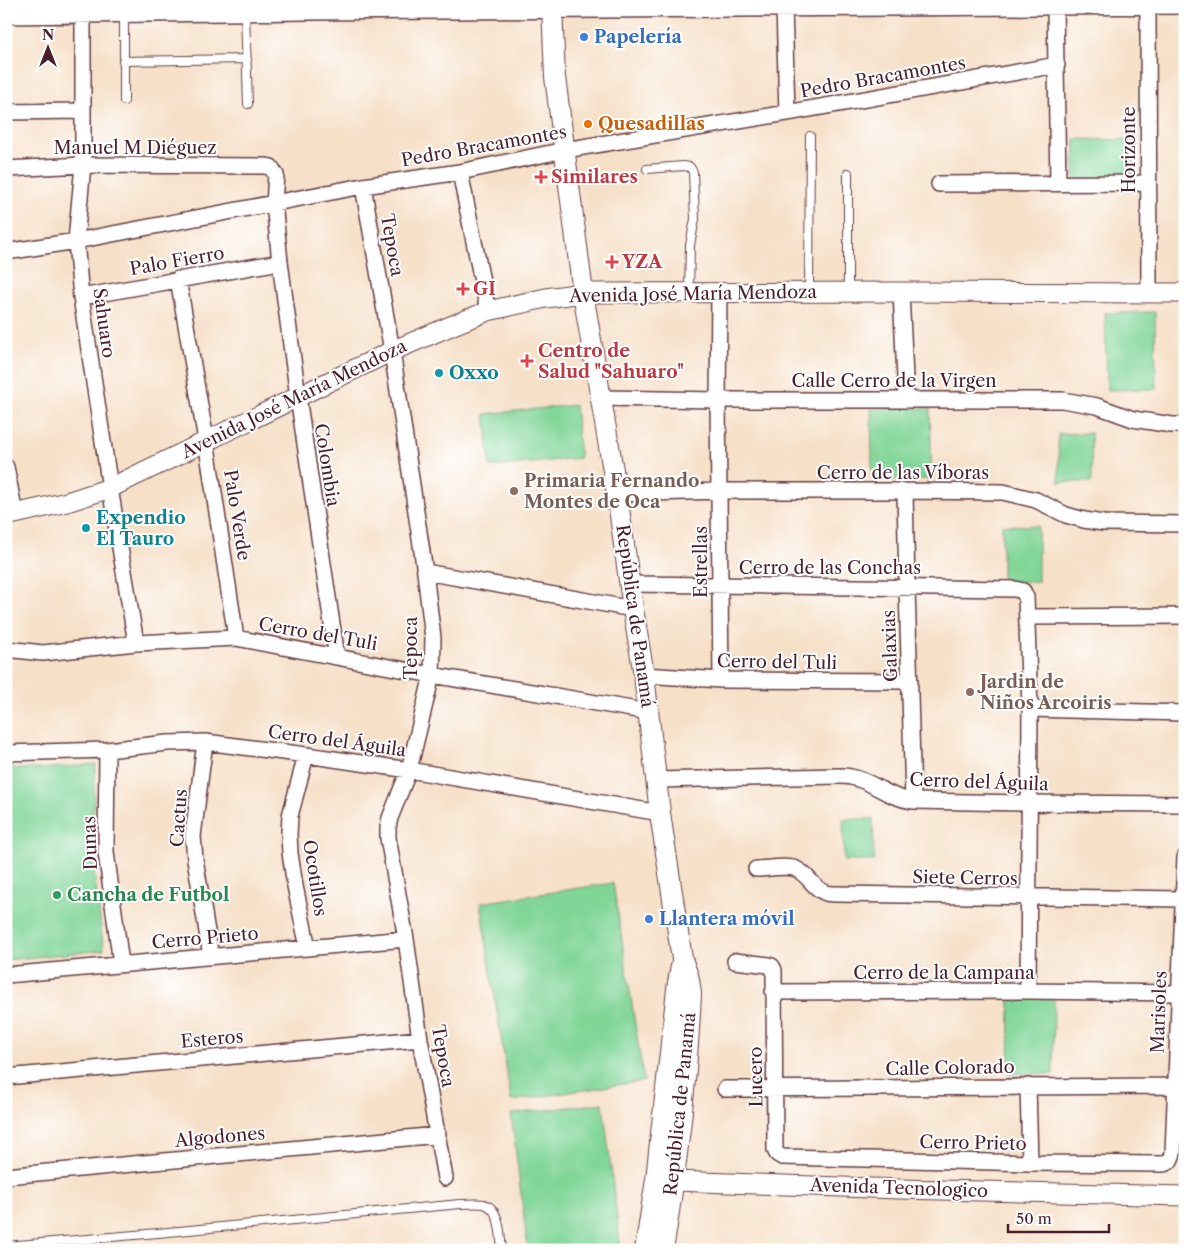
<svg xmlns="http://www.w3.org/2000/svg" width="1191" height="1256" viewBox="0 0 1191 1256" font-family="'Libre Caslon Text',serif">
<rect width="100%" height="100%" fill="#fff"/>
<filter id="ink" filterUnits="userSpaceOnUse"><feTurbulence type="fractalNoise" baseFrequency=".02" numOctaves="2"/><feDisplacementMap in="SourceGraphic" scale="10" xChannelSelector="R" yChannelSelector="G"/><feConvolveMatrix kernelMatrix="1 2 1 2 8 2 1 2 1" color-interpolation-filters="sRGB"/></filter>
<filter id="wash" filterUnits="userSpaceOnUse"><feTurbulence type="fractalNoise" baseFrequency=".0096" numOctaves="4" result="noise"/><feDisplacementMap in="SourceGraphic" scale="20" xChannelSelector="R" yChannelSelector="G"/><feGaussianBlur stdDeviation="1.12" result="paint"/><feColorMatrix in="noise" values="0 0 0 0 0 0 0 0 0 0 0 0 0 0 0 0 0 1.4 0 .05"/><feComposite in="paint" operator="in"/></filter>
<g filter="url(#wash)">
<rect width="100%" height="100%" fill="#f6e0c8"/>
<path fill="#80d597" stroke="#657a61" d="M1075 139 1134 140V179H1074Z
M1155 312 1156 389 1107 390 1105 313Z
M575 405 580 458 490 467 485 414Z
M930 408 932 479 872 480 871 409Z
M1091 433 1092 482H1059L1058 434Z
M1002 525 1038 526V582L1002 581Z
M96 764 91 846 104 950 6 960V767C31 772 70 766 96 764Z
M843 819H873L874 861H844Z
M613 883 644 1081 511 1101 480 903Z
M1010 998H1054L1053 1074H1009Z
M603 1103 621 1250H528L511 1114Z"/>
</g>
<g filter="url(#ink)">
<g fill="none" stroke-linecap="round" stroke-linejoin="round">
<g stroke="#643c43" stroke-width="10">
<path id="service" d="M245 13 248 104
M124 15V101
M123 61 247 59
M647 169 683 166 690 167 693 172 695 219 690 245 689 293
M848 173V291
M809 292 810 136
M6 1246 158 1233 460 1204C467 1204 477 1203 484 1204 501 1209 500 1235 502 1250"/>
</g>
<g stroke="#643c43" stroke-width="18">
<path id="minor" d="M83 6V165L76 241 81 297 110 488 136 643
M784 6 787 113
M1148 6 1149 293
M1055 7 1058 183
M6 16 307 12 1185 6
M6 112 82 111
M6 169 83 165 265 166 271 167 276 175 274 203 280 262 298 397 337 657
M460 172 488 311
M939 184 1148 183
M363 186 392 351 425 572 433 638 432 675 409 770 390 818 388 827V838L406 939 420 1039 445 1178
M6 252 76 241 363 186 460 172 565 150 787 113 1057 65
M178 279 206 440 236 638
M901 292 906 399
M719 293 718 400 721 680
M81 297 280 262
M601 398 718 400H1062L1097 406 1133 419 1172 425H1185
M6 467 15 514
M905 491 907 587 913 801
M617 494 720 491H905L1003 492 1036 500 1066 515 1084 520 1103 523 1185 524
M425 572 633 609
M630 584 1015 589 1023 591 1026 597 1030 709 1028 991
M1027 617 1185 616
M6 649 43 653 136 643 236 638 432 675 649 712
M644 675 721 680 910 681
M1030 709 1185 713
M205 742 193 836 195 859 211 956
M107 750 106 852 121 964
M6 753 107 750 167 743 205 742 306 755 409 770 660 813
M306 755 290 816 289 834 290 853 295 886 308 948
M656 780 839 776C843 776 847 776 851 777 873 781 888 798 913 801L1029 803 1185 804
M756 869C767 869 787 865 796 869 808 874 813 888 824 892 827 894 832 894 836 894L1183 899
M735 961 769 965 772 966 774 970 775 1150 777 1154 782 1157 1030 1163 1163 1164C1170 1163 1171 1160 1173 1153L1185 857
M6 975 406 939
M773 992 1028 991 1179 993
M6 1077 420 1039
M1028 1086 1030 1163
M725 1089 1175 1086
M6 1176 438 1135"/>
</g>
<g stroke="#643c43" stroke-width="21">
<path id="tertiary" d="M6 516 67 502 110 488 392 351 453 325 488 311 546 298 583 293 901 292 1185 293
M674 1181 899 1189 1185 1196"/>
</g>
<g stroke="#643c43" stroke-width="22">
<path id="secondary" d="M552 6 555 77 583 293 617 494 633 609 644 675 660 813 682 959 689 979 691 994C687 1080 677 1165 663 1250
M645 1250 656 1179 677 989 681 966"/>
</g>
<use href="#service" stroke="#fff" stroke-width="8"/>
<use href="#minor" stroke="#fff" stroke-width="15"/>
<use href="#tertiary" stroke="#fff" stroke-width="19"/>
<use href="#secondary" stroke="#fff" stroke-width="20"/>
</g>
</g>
<g fill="#3f7fe0" stroke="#fff" stroke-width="2">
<circle cx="584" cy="37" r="5"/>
<circle cx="649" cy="919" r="5"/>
</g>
<circle fill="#e8710a" stroke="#fff" stroke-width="2" cx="588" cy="124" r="5"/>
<g fill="#e0444e" stroke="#fff" stroke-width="2">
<path d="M538.5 169.5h5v5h5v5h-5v5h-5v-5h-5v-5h5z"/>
<path d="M609.5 254.5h5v5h5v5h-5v5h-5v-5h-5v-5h5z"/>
<path d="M460.5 281.5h5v5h5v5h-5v5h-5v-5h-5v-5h5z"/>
<path d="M524.5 353.5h5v5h5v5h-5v5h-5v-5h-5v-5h5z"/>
</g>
<g fill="#0f9aa8" stroke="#fff" stroke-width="2">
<circle cx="439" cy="373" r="5"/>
<circle cx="86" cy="528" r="5"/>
</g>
<g fill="#8d6e63" stroke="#fff" stroke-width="2">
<circle cx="514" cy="491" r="5"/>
<circle cx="970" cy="692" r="5"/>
</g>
<circle fill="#2e9e5b" stroke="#fff" stroke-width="2" cx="57" cy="895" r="5"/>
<g text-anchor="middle" stroke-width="4" stroke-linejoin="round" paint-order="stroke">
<g font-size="18" font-weight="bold" fill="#366cbe" stroke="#fff" text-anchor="start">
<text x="594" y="43">Papelería</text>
<text x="659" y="925">Llantera móvil</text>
</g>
<g font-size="18" fill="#4a1f2b" stroke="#fff">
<text transform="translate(883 77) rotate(-10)" y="6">Pedro Bracamontes</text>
<text transform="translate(484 146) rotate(-10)" y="6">Pedro Bracamontes</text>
<text x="135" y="154">Manuel M Diéguez</text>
<text transform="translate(1129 150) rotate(-90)" y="6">Horizonte</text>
<text transform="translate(392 245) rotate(80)" y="6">Tepoca</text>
<text transform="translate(177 261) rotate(-10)" y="6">Palo Fierro</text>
<text transform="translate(693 294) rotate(-1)" y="6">Avenida José María Mendoza</text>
<text transform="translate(104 323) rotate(82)" y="6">Sahuaro</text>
<text x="894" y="387">Calle Cerro de la Virgen</text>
<text transform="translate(294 399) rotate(-26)" y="6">Avenida José María Mendoza</text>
<text transform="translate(327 465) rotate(81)" y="6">Colombia</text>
<text x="903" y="479">Cerro de las Víboras</text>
<text transform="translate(237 515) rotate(81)" y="6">Palo Verde</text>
<text transform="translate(701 562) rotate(-90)" y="6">Estrellas</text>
<text x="830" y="574">Cerro de las Conchas</text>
<text transform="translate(635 616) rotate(82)" y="6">República de Panamá</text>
<text transform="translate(318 634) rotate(10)" y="6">Cerro del Tuli</text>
<text transform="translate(890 646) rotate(-92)" y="6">Galaxias</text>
<text transform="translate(411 648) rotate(-90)" y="6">Tepoca</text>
<text transform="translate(777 662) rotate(1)" y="6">Cerro del Tuli</text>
<text transform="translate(337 741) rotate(8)" y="6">Cerro del Águila</text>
<text transform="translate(979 782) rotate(2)" y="6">Cerro del Águila</text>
<text transform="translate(179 818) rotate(-86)" y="6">Cactus</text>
<text transform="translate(90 843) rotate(-92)" y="6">Dunas</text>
<text transform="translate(315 878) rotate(81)" y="6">Ocotillos</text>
<text transform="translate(965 878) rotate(1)" y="6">Siete Cerros</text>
<text transform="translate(205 938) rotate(-5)" y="6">Cerro Prieto</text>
<text x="944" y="979">Cerro de la Campana</text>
<text transform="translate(1159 1012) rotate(-88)" y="6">Marisoles</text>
<text transform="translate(212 1039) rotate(-5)" y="6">Esteros</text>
<text transform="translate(443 1056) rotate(80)" y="6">Tepoca</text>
<text transform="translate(950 1068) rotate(-1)" y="6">Calle Colorado</text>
<text transform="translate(756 1077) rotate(-91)" y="6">Lucero</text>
<text transform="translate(680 1104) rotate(-84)" y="6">República de Panamá</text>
<text transform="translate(220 1137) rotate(-5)" y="6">Algodones</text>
<text transform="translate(973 1143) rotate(1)" y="6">Cerro Prieto</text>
<text transform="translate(899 1188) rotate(2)" y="6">Avenida Tecnologico</text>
</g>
<g font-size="18" font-weight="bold" fill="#c56008" stroke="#fff" text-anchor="start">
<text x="598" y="130">Quesadillas</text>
</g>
<g font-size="18" font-weight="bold" fill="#be3a42" stroke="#fff" text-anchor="start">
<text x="551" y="183">Similares</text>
<text x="622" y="268">YZA</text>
<text x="473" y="295">GI</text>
<text x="538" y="357">Centro de<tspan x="538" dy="21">Salud "Sahuaro"</tspan></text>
</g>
<g font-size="18" font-weight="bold" fill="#0d838f" stroke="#fff" text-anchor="start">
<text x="449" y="379">Oxxo</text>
<text x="96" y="524">Expendio<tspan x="96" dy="21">El Tauro</tspan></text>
</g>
<g font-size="18" font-weight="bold" fill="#785e54" stroke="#fff" text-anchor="start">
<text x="524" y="487">Primaria Fernando<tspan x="524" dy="21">Montes de Oca</tspan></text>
<text x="980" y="688">Jardin de<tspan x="980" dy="21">Niños Arcoiris</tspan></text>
</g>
<g font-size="18" font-weight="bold" fill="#27864d" stroke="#fff" text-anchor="start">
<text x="67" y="901">Cancha de Futbol</text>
</g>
</g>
<rect width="1191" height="1256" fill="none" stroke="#fff" stroke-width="25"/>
<g transform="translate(48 48)" stroke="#ffffff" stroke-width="4" paint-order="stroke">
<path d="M0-4L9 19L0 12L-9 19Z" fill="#4a1f2b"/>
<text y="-8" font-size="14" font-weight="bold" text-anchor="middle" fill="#4a1f2b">N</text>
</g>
<path d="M1008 1224v8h101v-8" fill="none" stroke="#4a1f2b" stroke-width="2.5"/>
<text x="1016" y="1224" font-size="15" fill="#4a1f2b" stroke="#ffffff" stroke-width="4" paint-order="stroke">50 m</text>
</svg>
